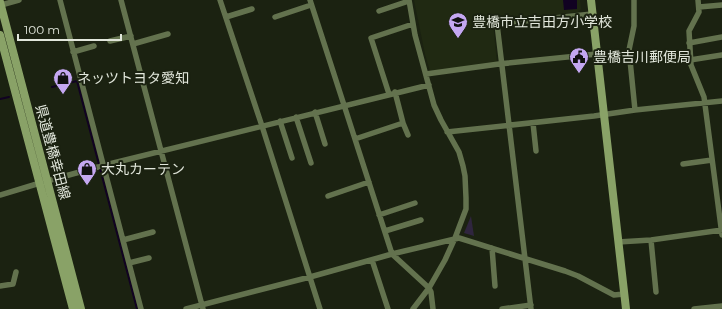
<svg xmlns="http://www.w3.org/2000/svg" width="722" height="309" viewBox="0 0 722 309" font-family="Montserrat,'Noto Sans JP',sans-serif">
<rect width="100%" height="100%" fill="#1b2211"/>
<path fill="#202912" d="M414 0H580L581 9 578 12 493 22 497 63 430 71 425 54Z"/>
<path fill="#2f253e" d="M471 216 474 236 464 233Z"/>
<path fill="#110222" d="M563 0H577V9L564 10Z"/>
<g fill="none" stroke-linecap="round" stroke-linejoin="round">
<path stroke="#110222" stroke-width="2" d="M52 87 77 81 137 309
M0 99 9 97"/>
<path stroke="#63724e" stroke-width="5.5" d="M60 0 141 309
M121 0 203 309
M220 0 262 126 320 309
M310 0 344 105 392 254 429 288 431 292 433 309
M409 0 415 35 434 105 441 120 459 152 463 166 465 176 466 198V209L455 238 445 260 429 288 413 309
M634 0V26L629 50 635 110
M698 0 699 12 689 31 691 65 704 97 722 235
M1 5 19 0
M699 7 722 5
M379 11 409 1
M226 17 252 9
M275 17 311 5
M110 41 131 36
M689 43 722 37
M133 44 168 34
M73 52 94 46
M690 60 722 55
M426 74 499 64 597 54
M389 94 371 38 413 24
M315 112 325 144
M296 117 311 163
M280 121 292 158
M403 123 408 135
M533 123 536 151
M447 132 594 116 635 110 722 101
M355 139 403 123 395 92
M683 164 712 160
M101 166 429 85
M47 181 98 167
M0 195 40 183
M328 196 369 182
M379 215 415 203
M385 231 421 220
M123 240 153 232
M651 240 656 292
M618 242 651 240 722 230
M492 248 495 286
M372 260 388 309
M129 263 149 258
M0 286 13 284 16 272
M186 309 310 277 392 254 459 238 565 271 578 276 614 295 624 294
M502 309 531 305
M531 309 497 24 592 14
M694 309 722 306"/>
<path stroke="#89a267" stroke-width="8" d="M591 0 626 309
M0 2 81 309
M0 35 73 309"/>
</g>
<defs>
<g id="school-pin" transform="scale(1)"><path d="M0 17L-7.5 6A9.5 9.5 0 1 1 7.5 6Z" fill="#c4a7f1" stroke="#1b2211"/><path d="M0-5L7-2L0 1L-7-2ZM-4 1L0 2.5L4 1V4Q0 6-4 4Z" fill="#111"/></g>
<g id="civic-pin" transform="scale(1)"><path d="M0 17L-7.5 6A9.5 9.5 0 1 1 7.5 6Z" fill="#c4a7f1" stroke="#1b2211"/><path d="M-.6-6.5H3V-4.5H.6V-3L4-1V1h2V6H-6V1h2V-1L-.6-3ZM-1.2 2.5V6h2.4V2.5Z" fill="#111"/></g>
<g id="shop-pin" transform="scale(1)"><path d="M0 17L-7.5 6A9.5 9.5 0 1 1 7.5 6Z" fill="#c4a7f1" stroke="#1b2211"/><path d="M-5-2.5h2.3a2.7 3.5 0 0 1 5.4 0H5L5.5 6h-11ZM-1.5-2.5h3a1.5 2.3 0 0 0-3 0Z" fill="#111"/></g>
</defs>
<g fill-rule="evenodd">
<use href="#school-pin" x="458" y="22"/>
<use href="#civic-pin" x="579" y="57"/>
<use href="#shop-pin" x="63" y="78"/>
<use href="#shop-pin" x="87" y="169"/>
</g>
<g text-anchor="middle" stroke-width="4" stroke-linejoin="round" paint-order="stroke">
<g font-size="14" fill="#e2e7dc" stroke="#1b2211" text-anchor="start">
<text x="472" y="27">豊橋市立吉田方小学校</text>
<text x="593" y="62">豊橋吉川郵便局</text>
<text x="77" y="83">ネッツトヨタ愛知</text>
<text x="101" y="174">大丸カーテン</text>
</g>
<g font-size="14" fill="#e2e7dc" stroke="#1b2211">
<text transform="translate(53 152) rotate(75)" y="5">県道豊橋幸田線</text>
</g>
</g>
<path d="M18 34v6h103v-6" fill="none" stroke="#e2e7dc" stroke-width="2"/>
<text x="24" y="34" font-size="12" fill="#e2e7dc" stroke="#1b2211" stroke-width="3" paint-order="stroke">100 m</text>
</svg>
